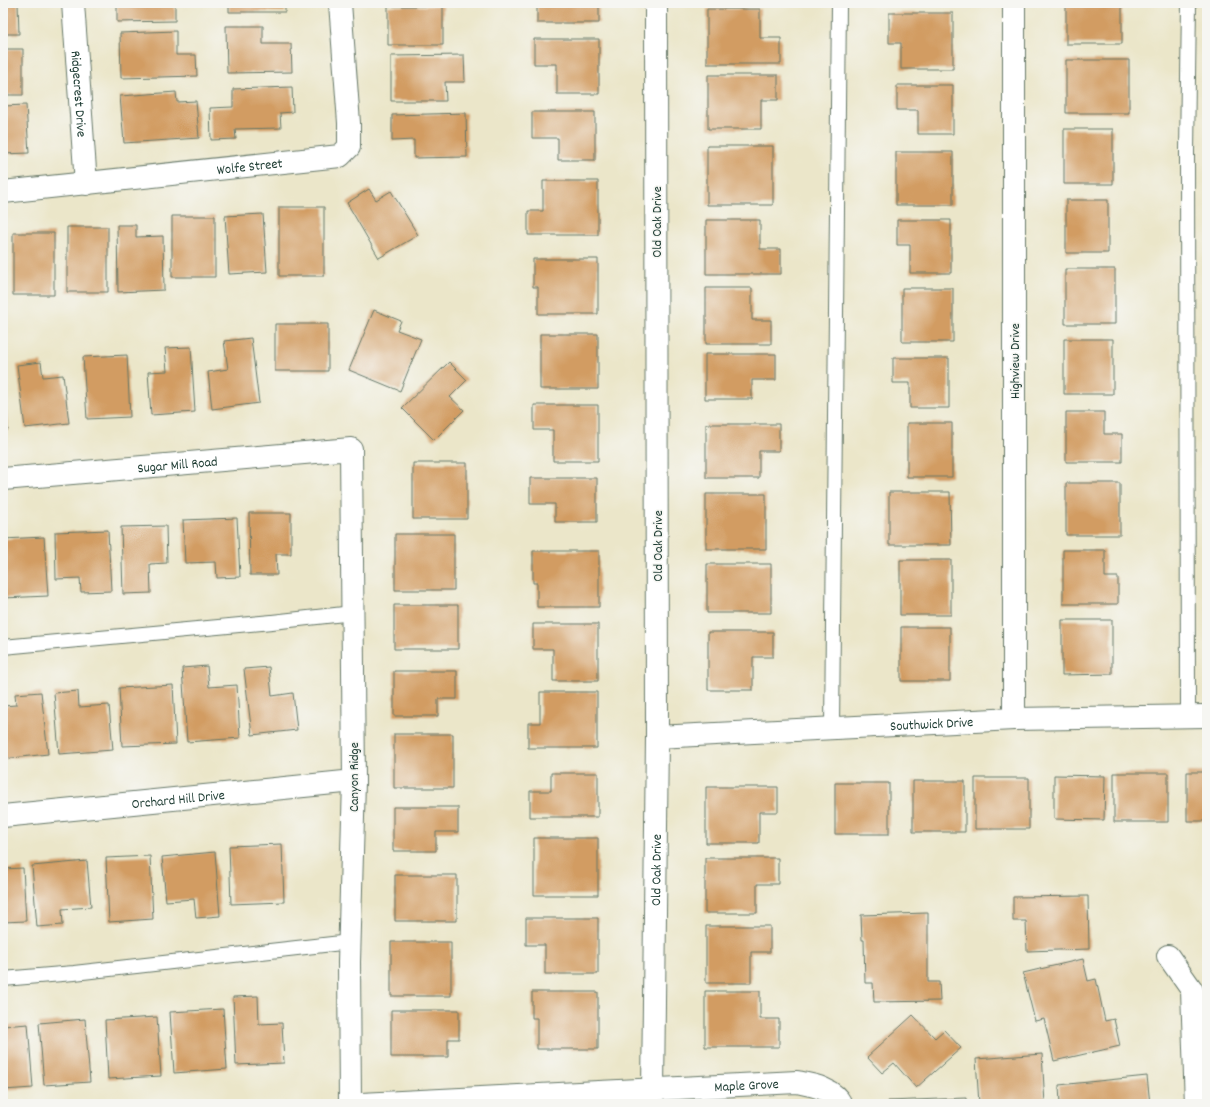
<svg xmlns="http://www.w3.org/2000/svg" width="1210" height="1107" viewBox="0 0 1210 1107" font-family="Dekko,sans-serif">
<rect width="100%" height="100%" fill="#f6f6f2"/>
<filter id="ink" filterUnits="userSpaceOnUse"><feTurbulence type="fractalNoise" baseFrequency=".025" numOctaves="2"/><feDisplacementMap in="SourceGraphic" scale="8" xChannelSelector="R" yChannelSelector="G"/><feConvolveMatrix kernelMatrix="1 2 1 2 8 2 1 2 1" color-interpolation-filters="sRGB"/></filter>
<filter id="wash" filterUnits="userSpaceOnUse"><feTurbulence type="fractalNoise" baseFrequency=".012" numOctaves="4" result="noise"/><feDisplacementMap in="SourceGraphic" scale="16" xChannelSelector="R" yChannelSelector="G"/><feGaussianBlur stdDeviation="0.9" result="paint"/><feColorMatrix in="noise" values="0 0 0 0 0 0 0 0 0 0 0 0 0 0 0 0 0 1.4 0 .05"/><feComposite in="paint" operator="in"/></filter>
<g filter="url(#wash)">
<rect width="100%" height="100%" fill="#ebe6c9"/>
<g id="blocks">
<path fill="#d29c62" d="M3 3H18L19 34H3Z
M117 3H175V21L117 22Z
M229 3H285V12H229Z
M537 3H599V23H537Z
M1066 3H1122V44H1066Z
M388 6H443V45H388Z
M707 9H760V38H781V64H707Z
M889 13H953V69H901V43H889Z
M226 26H263V44H291L292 72 227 73Z
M176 31V55H196L197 76 121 78 120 33Z
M534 39H599V94H557V64H534Z
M3 49H23V95H3Z
M464 55 465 82H445L446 101H391V56Z
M1066 60H1129V113H1066Z
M708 75H778V100H761V129H708Z
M897 85H953V134H918V110H897Z
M292 87 293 112 280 113 281 128 235 129 236 139 211 140 210 108 233 107V89Z
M176 92 177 102 196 101 199 138 124 143 120 96Z
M26 105 29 153 3 154V106Z
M532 112H595V160H558V138H532Z
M466 113 467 157 414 158V140L392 141V115Z
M1064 129H1113V184H1064Z
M707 146H773V205H707Z
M896 152H953V205H896Z
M543 181H598V235H528V211H543Z
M369 189 376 200 391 191 418 235 379 258 347 203Z
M1066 200H1108V253H1066Z
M279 207H324V276H279Z
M263 214 267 272 229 274 225 216Z
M172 216H215V277H172Z
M706 220H760V249H781V274H706Z
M897 220H951V273H910V245H897Z
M117 225H136V237L163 236 164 290 118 292Z
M67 227H108V292H67Z
M13 233H54V295H13Z
M533 259H598V314H538V287H533Z
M1065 269H1115V324H1065Z
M706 288H752V320H771V344H706Z
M902 288H953V342H902Z
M374 310 401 321 397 330 421 339 400 391 349 370Z
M275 324H328V371H275Z
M540 334H598V389H540Z
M251 338 259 403 212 409 208 372 228 369 224 341Z
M1064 339H1113V394H1064Z
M191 347 195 412 151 415 148 372 167 371 165 348Z
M705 354H776V380H752V399H705Z
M127 355 130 417 87 419 83 357Z
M893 358H949V408H910V383H893Z
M41 362 43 377 63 375 69 423 25 428 17 365Z
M449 362 467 380 450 397 464 410 434 440 402 408Z
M3 388H4L8 430H3Z
M534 405H598V461H553V430H534Z
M1066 412H1104V434H1122V462H1066Z
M907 423H952V477H907Z
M706 424H779V451H759V478H706Z
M413 463H467V519H413Z
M530 478H597V522H555V504H530Z
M1066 483H1120V535H1066Z
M889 492H950L951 545H889Z
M706 494H766V549H706Z
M249 513H291V554H276L277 575H250Z
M237 518 240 577 217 578 216 562 185 563 183 520Z
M166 526 167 563 150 564 151 593 123 594 121 527Z
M108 530 111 591 81 592 80 578 56 579 55 532Z
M395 534H454V590H395Z
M44 537 48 596 3 598V539Z
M1063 550H1105V577H1118V604H1063Z
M533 551H599V607H537V583H533Z
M900 560H951V615H900Z
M707 564H771V613H707Z
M394 605H458V649H394Z
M1062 620H1112V674L1062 675Z
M533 624H598V681H553V649H533Z
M901 627H950V681H901Z
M708 632H773V657H753V690H708Z
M207 666 209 687 237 685 240 738 187 742 182 668Z
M269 667 272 696 293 693 297 730 252 735 244 669Z
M394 671H457V699H438V716H394Z
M173 685 176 744 122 746 119 688Z
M78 691 79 707 109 705 113 750 59 754 54 693Z
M41 692 48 754 3 759V706L16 705 15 694Z
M540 692H597V748H528V723H540Z
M394 734H453V788H394Z
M1187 772H1207V821H1187Z
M551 773H598V817H530V791H551Z
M1114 773H1168V822H1114Z
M1054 775 1105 776 1104 820 1054 819Z
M975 778H1029V829H975Z
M913 781H965V832H913Z
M835 783H889V834H835Z
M706 787H778V812H759V843H706Z
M393 807H458V832H436V851H393Z
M534 838H598V895H534Z
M282 844 284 902 231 904 229 846Z
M215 852 220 916 196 918 194 899 166 901 162 857Z
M150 856 153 919 109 922 106 858Z
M705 858H778V884H757V913H705Z
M87 861 91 907 62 909 63 925 37 927 32 866Z
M23 868 26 921 3 922V869Z
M395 875H457V921H395Z
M1088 896 1089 949 1027 951 1026 921H1013V897Z
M928 913V982H939L940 1001 874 1002 873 983H865L864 940H862L861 915Z
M526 918H598V974H545V945H526Z
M706 926H770V952H751V983H706Z
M391 942H451V996H391Z
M1083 959 1088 981 1096 979 1105 1021 1114 1019 1120 1046 1054 1061 1044 1019 1035 1021 1023 973Z
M705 991H760V1019H779V1047H705Z
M532 992H598V1049H537V1018H532Z
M258 996 259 1024 282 1023 284 1063 236 1065 233 997Z
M223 1009 227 1069 174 1073 170 1012Z
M391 1010H459V1039H448V1057H391Z
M913 1015 935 1038 944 1030 961 1048 916 1088 894 1063 882 1073 867 1057Z
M157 1017 161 1076 108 1079 105 1020Z
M85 1019 90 1082 44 1085 39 1023Z
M28 1024 33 1088 3 1090V1026Z
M1042 1054 1045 1104H979L976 1059Z
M1147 1076 1150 1104H1060L1059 1085Z
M966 1098V1104H888V1101Z"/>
</g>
</g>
<g filter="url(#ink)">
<use href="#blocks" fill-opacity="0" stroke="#667868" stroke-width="1"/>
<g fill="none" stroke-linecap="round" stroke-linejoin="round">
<g stroke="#667868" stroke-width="16">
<path id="service" d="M3 647 272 622 353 613
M1188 717 1187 152 1189 3
M832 728 839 3
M3 979 74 973 350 942"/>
</g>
<g stroke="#667868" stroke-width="24">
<g id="minor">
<path id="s1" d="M73 3 86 184"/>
<path d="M1014 3V719"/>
<path id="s2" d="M3 192 340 156 349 147V123L340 3"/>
<path id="s3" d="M3 479 351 449 354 781 349 962 350 1104"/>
<path id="s4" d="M657 737 1014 719 1207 716"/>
<path id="s5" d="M3 816 354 781"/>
<path d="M1168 956 1192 990 1196 1104"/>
<path id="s6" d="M653 1090 657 737 656 3"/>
<path id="s7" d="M361 1104 797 1082C812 1085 833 1088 841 1104"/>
</g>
</g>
<use href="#service" stroke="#fff" stroke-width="14"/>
<use href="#minor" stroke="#fff" stroke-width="22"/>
</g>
</g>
<g text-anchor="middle" stroke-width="3" stroke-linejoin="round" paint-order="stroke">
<g font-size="14" fill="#1f3d34" stroke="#f6f6f2">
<text dy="5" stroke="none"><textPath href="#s1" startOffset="91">Ridgecrest Drive</textPath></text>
<text dy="5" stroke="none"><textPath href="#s2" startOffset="248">Wolfe Street</textPath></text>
<text transform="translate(656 222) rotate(-90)" y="5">Old Oak Drive</text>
<text transform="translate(1014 361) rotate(-90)" y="5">Highview Drive</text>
<text dy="5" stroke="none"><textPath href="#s3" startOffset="175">Sugar Mill Road</textPath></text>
<text transform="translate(657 546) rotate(-90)" y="5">Old Oak Drive</text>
<text dy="5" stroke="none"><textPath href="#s4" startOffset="275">Southwick Drive</textPath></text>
<text transform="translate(353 777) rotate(-90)" y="5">Canyon Ridge</text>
<text dy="5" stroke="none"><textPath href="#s5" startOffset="176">Orchard Hill Drive</textPath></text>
<text dy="5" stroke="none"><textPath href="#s6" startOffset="220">Old Oak Drive</textPath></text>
<text dy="5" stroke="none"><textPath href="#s7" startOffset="386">Maple Grove</textPath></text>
</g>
</g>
<rect width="1210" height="1107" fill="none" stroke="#f6f6f2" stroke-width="16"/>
</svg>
